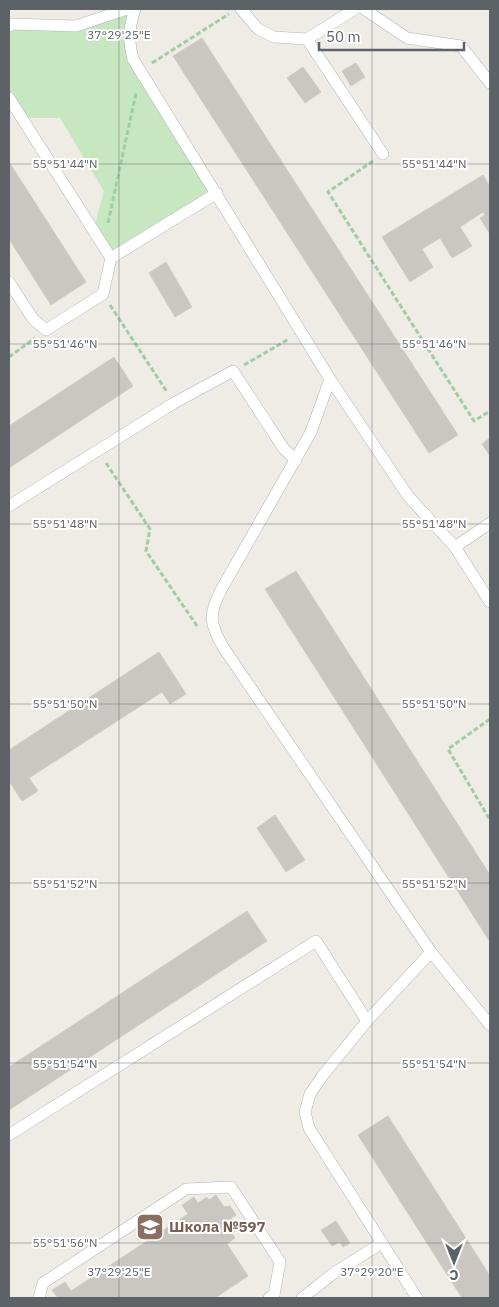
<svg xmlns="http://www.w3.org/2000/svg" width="499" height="1307" viewBox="0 0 499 1307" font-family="'IBM Plex Sans',sans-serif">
<rect width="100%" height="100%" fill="#efebe5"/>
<path fill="#c7e7c1" d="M127 9 129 43 217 193 111 258 93 231 104 191 60 118H21L9 98V26H76Z"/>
<path fill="#cac6c1" stroke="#d4ccc3" d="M202 38 458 435 429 453 173 56Z
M356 63 365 77 351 86 342 71Z
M303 67 321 92 305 103 287 78Z
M9 162 86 282 51 305 9 239Z
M483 175 490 187V234L480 218 485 215 483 212 460 227 472 246 452 258 440 238 422 249 433 267 410 282 382 237Z
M166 262 192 307 175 317 149 273Z
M114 357 133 386 9 468V426Z
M490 438V456L482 444Z
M296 571 490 875V942L265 589Z
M159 652 186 694 170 704 162 692 29 778 38 791 22 801 9 781V750Z
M275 815 305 860 286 872 257 828Z
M247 911 267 941 9 1110V1067Z
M388 1116 490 1276V1298H462L358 1135Z
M216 1195 224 1207 230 1206 236 1215 231 1218 238 1229 232 1233 235 1238 227 1244 248 1276 215 1298H58L52 1290 65 1282 71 1291 188 1214 182 1205 194 1197 198 1203 207 1197 209 1200Z
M336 1221 350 1243 343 1247 340 1242 332 1246 321 1230Z"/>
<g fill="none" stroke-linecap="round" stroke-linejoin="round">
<g stroke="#b0b4b8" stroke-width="12">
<path id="lane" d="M135 9C129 27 128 40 133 59L330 379 311 432 221 590C208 615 210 624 223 647L431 952 367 1021 323 1075 310 1094 305 1112 309 1128 417 1298
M241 9 258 29 274 37 307 39 355 9
M364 9 407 38 461 46 490 83
M9 26 11 24 76 26 127 9
M307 39 383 154
M9 98 111 258 103 294 46 330 33 319 9 282
M111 258 217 193
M330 379 408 496 455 547 490 523
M9 506 174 403 233 371 284 449 296 460
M455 547 490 602
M431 952 490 1025
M9 1135 316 941 367 1021
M39 1298 43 1283 186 1189 231 1187 280 1262 274 1295 269 1298
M302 1298 334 1273 382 1243"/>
</g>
<path stroke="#9ecfa4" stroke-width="3" stroke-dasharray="5 2.5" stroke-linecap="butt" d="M152 63 229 14
M373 161 328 192 474 421 490 411
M108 223 136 93
M110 305 167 392
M9 357 35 338
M244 365 289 339
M106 463 150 529 146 551 197 626
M490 719 448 749 490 820"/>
<use href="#lane" stroke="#fff" stroke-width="11"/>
</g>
<path fill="none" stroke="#5d6266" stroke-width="1" stroke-opacity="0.45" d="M119 9V1298M372 9V1298M9 164H490M9 344H490M9 524H490M9 704H490M9 883H490M9 1063H490M9 1243H490"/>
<defs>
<g id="school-square" transform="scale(1.4375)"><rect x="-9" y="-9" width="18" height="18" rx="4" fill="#8d6e63" stroke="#fff"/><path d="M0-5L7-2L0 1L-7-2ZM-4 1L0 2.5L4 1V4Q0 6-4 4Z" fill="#fff"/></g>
</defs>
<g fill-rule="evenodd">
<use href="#school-square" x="150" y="1227"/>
</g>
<g text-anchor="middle" stroke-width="4" stroke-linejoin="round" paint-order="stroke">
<g font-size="15" font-weight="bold" fill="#785e54" stroke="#fff" text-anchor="start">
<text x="169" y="1232">Школа №597</text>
</g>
</g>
<g font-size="12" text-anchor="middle" fill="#5d6266" stroke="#fff" stroke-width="4" stroke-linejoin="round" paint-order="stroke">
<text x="119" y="39">37°29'25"E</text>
<text x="434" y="168">55°51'44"N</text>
<text x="65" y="168">55°51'44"N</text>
<text x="65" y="348">55°51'46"N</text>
<text x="434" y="348">55°51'46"N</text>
<text x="434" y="528">55°51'48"N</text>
<text x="65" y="528">55°51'48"N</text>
<text x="65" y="708">55°51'50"N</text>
<text x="434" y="708">55°51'50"N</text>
<text x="434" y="888">55°51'52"N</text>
<text x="65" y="888">55°51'52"N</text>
<text x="434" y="1068">55°51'54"N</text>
<text x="65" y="1068">55°51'54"N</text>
<text x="65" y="1247">55°51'56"N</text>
<text x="119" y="1276">37°29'25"E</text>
<text x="372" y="1276">37°29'20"E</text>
</g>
<rect width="499" height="1307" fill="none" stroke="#5d6266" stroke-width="20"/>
<g transform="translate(454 1262) rotate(180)" stroke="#ffffff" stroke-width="4" paint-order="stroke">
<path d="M0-4L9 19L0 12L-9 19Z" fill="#5d6266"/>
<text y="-8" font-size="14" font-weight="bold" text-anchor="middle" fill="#5d6266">С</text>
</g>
<path d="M319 42v8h145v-8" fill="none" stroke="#5d6266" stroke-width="2.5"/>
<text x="326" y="42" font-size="15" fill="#5d6266" stroke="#ffffff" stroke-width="4" paint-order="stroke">50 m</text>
</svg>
